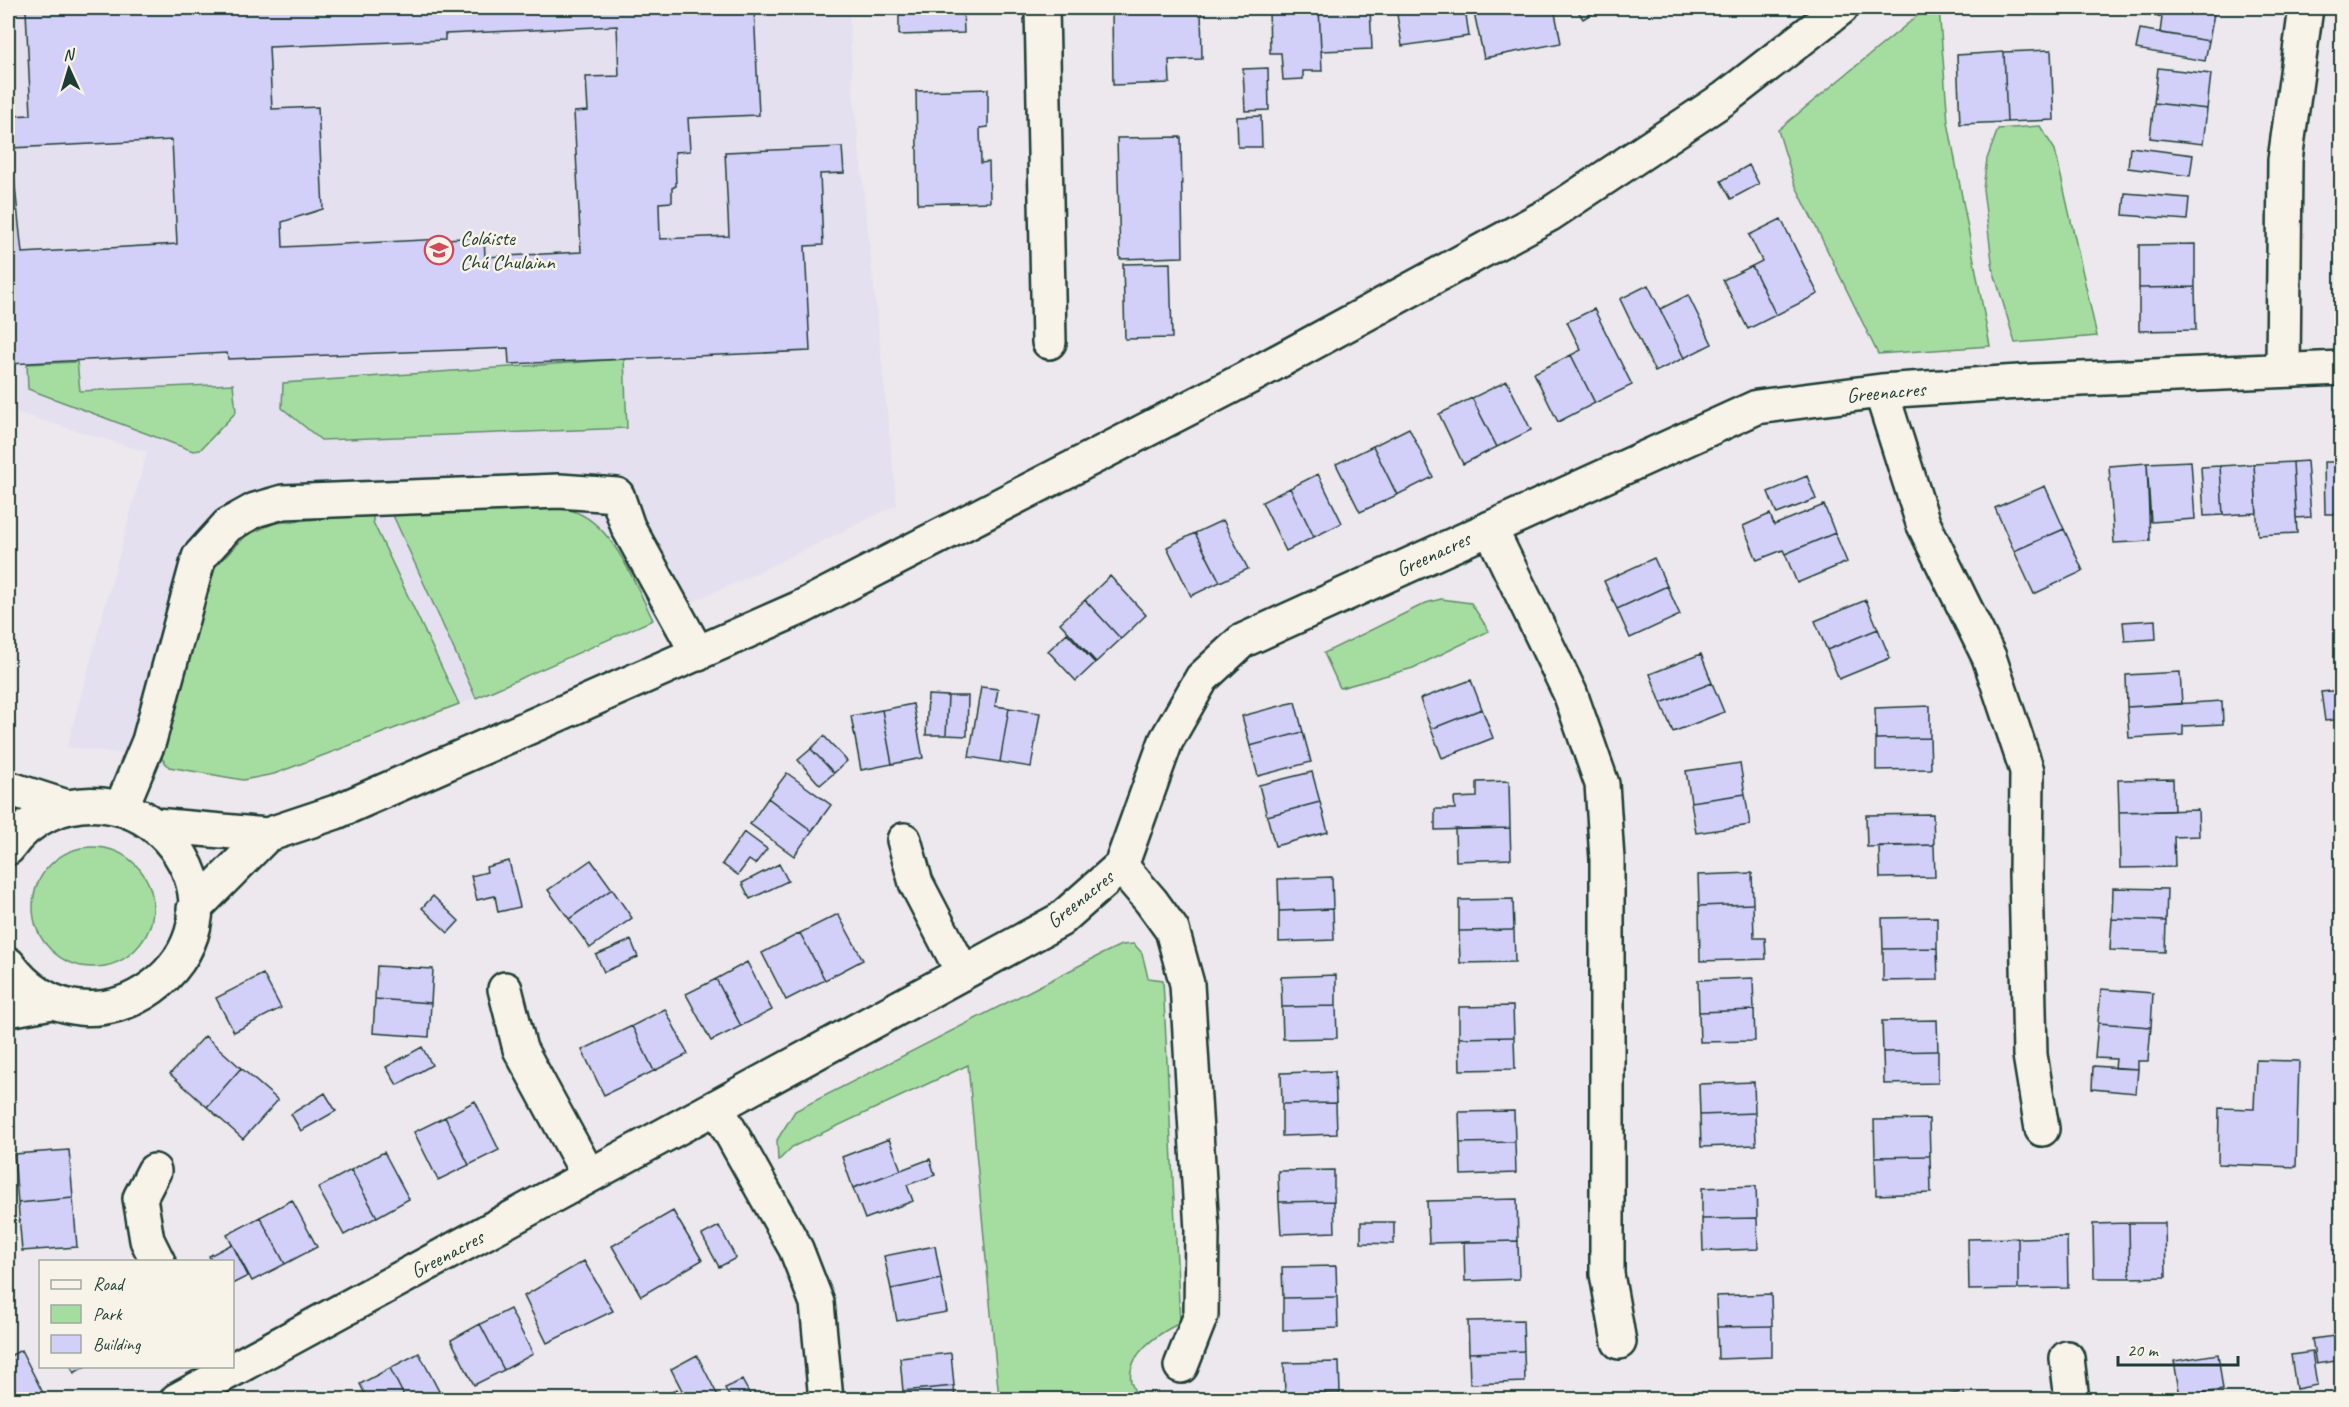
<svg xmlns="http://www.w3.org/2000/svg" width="2349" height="1407" viewBox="0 0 2349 1407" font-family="Caveat,sans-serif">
<rect width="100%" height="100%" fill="#ece8ed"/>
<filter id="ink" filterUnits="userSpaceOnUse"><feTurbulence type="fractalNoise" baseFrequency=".0167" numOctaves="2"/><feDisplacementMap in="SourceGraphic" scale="12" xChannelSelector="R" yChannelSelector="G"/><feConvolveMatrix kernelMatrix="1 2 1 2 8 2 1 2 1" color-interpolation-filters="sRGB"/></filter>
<g filter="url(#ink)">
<path fill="#e4e0f0" d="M8 8H849L853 90 897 505 744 579 476 698 274 774 243 780 192 772 117 753 67 747 147 452 8 410Z"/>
<path fill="#a5dda1" stroke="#628d6a" stroke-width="1.5" d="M1927 8H1939L1948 122 1990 346 1878 354 1794 182 1778 130Z
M2040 126 2055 150 2097 336 2015 343 1993 269 1983 189 1987 159 1998 129Z
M624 359 627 428 321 440 282 408 283 383Z
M77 362 80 391 233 384 236 412 200 450 193 451 28 389 27 364Z
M542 506C551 507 561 507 570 510 613 522 635 584 653 620L476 698 392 513Z
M373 514V522L459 704 274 774 243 780 169 767 159 755 210 572 247 535 275 523Z
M1441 599 1471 603 1489 631 1413 668 1340 688 1324 653 1426 603Z
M33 907a60 60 0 1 1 120 0a60 60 0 1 1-120 0Z
M1134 944 1142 953 1148 978 1163 980 1180 1323C1159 1333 1126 1354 1131 1382 1133 1388 1136 1394 1138 1399H999L968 1065 792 1147 778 1161 777 1140 795 1111 1102 954 1121 945Z"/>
<path fill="#d2cff8" stroke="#1f3d34" stroke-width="1.5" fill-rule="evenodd" d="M16 8H754L759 115 688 118 690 151 675 152 676 186 672 188V202L659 203 660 239 729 236 725 152 842 147 844 173 820 174 823 245 805 246 810 351 509 364 508 348 228 359 227 353 8 364V116L31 115 26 11H17ZM617 26 619 76 586 77 588 111 574 112 581 252 485 257 484 237 283 247 282 222 323 209 318 107 272 109 269 47 445 40V34ZM172 140 177 244 22 253 11 148Z
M899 8H963L964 33 899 35Z
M1201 8 1202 59 1169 60 1170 83 1113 85 1112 9Z
M1269 8H1319L1322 71H1303V79L1283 80 1281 53H1270Z
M1319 8H1370L1372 49 1321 51Z
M1396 8H1465L1469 36 1402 46Z
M1473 8H1554L1561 43 1484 58Z
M1576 8H1601L1583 19Z
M2145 8H2215L2209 41 2160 33 2162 17 2144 13Z
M2140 29 2209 41 2205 61 2136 49Z
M2051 50 2054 120 2007 122 2004 52Z
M2004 52 2007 122 1960 124 1957 55Z
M1268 68 1269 110 1245 111 1243 69Z
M2158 68 2211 74 2207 109 2154 103Z
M988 89V127L980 128 981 163 989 162 990 202 918 204 916 91Z
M2154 103 2207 109 2203 144 2150 138Z
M1261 116 1262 147H1238L1237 117Z
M1181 137 1183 257 1120 259 1117 138Z
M2130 147 2193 155 2190 176 2128 168Z
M1749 165 1759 184 1731 199 1721 181Z
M2125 193 2189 198 2187 220 2123 215Z
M1781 219 1818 294 1776 315 1752 266 1762 261 1749 235Z
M2195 244V287L2139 288V245Z
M1170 263 1172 338 1125 339 1123 264Z
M1752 266 1776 315 1748 329 1723 280Z
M1648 285 1684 358 1655 372 1620 299Z
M2195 287 2196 330 2139 331V288Z
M1688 295 1712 344 1684 358 1660 309Z
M1594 309 1632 385 1595 403 1571 355 1581 350 1567 322Z
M1571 355 1595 403 1558 422 1534 373Z
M1507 381 1531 430 1497 447 1472 398Z
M1472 398 1497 447 1463 464 1439 414Z
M1409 428 1433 477 1397 495 1373 446Z
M1373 446 1397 495 1360 512 1336 464Z
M2191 461 2195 519 2151 522 2147 463Z
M2307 461 2311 517 2296 518 2293 462Z
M2293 462 2297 533 2258 535 2254 464Z
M2324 462H2342V514H2325Z
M2147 463 2150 541 2114 543 2109 466Z
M2254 464 2257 513 2223 515 2220 466Z
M2220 466 2223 515 2204 516 2201 467Z
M1318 474 1342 523 1314 537 1290 488Z
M1807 476 1816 499 1777 514 1768 492Z
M2045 486 2064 529 2014 551 1995 508Z
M1290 488 1314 537 1286 551 1262 502Z
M1824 505 1835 533 1785 554 1783 550 1757 560 1743 526 1770 514 1774 525Z
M1223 520 1248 569 1220 582 1195 533Z
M2064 529 2083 571 2034 594 2014 551Z
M1195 533 1220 582 1191 596 1167 547Z
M1835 533 1847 562 1797 583 1785 554Z
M1654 558 1667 586 1617 609 1604 581Z
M1110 576 1146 615 1121 639 1085 600Z
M1667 586 1680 615 1630 638 1617 609Z
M1085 600 1121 639 1096 662 1060 623Z
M1866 600 1878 629 1827 650 1815 621Z
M2155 620 2156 639 2125 641 2123 622Z
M1878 629 1890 658 1839 679 1827 650Z
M1067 633 1095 663 1076 681 1048 651Z
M1701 654 1712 683 1661 703 1650 674Z
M2180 672 2182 704 2127 707 2126 675Z
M1471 680 1482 709 1431 729 1420 699Z
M1712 683 1724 712 1673 732 1661 703Z
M981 687 998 689 995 706 1009 708 1000 762 969 757Z
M2342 690V719L2325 721 2321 692Z
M928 695 948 696 946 735H926Z
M948 696H968L967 736 946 735Z
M2222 701 2223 724 2183 726V735L2129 738 2127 707Z
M1295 702 1303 732 1250 746 1242 716Z
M913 704 923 758 892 764 882 710Z
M1930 706V738L1876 739 1875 708Z
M1009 708 1040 713 1031 767 1000 762Z
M1482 709 1493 738 1442 758 1431 729Z
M882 710 892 764 861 770 851 716Z
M1303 732 1311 762 1258 776 1250 746Z
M824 736 847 761 834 773 811 749Z
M1930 738 1931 769 1876 770V739Z
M811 749 834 773 820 785 798 760Z
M1740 763 1745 794 1691 802 1686 771Z
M1312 772 1320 802 1267 816 1259 785Z
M787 773 831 805 812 831 768 798Z
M2173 779 2174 811 2119 812 2118 780Z
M1509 781 1510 828 1435 830V809H1455L1454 798 1477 797V782Z
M1745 794 1750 825 1696 833 1691 802Z
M768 798 812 831 794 856 750 824Z
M1320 802 1328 832 1275 846 1267 816Z
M2198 810 2199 836 2174 837 2175 867 2120 868 2119 812Z
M1933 814 1934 845 1867 847 1866 815Z
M1510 828 1511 859 1456 861 1455 829Z
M744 832 767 849 755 864 749 860 738 875 722 864Z
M1934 845 1935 877 1880 878 1879 846Z
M591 860 612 889 569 919 548 890Z
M509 861 520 907 498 912 495 896 477 900 471 876 487 872 486 867Z
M779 864 788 881 750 899 742 883Z
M1752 873 1753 904 1699 906 1698 875Z
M1332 877 1333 909 1279 911 1278 879Z
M2113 888 2167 889 2166 921 2112 919Z
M612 889 632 918 590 948 569 919Z
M433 896 459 921 448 933 422 908Z
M1513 899 1514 930 1459 931V900Z
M1753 904 1754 938H1765L1766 959 1700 961 1699 906Z
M1333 909 1334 940 1279 942V911Z
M838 914 863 960 825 980 800 933Z
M1937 917V948L1883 949 1882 918Z
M2112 919 2166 921 2165 952 2110 950Z
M1514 930 1515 962 1460 963 1459 931Z
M800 933 825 980 786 1000 762 953Z
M2338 935H2342V986H2338Z
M631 940 638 957 604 972 596 955Z
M1937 948 1938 980 1883 981V949Z
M747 962 772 1010 741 1026 716 979Z
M377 966 433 969 431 1003 375 999Z
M263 974 281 1008 234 1032 216 998Z
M1336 975V1006L1282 1007 1281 977Z
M1753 978 1754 1010 1699 1012 1698 980Z
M716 979 741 1026 711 1041 686 994Z
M2101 989 2153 993 2151 1027 2098 1023Z
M375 999 431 1003 429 1037 373 1033Z
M1336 1006 1337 1038 1283 1039 1282 1007Z
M1513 1006 1514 1037 1459 1038V1007Z
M665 1009 688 1054 654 1071 632 1026Z
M1754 1010 1755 1041 1700 1042 1699 1012Z
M1937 1020 1938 1051 1883 1052 1882 1021Z
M2098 1023 2151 1027 2148 1061H2138V1069L2115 1068 2116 1059 2095 1058Z
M632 1026 654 1071 604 1095 582 1050Z
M205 1036 241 1068 207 1107 170 1074Z
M1514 1037 1515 1069 1460 1070 1459 1038Z
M422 1047 432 1065 397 1085 386 1067Z
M1938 1051V1083L1884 1084 1883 1052Z
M2256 1060 2299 1061 2296 1167 2218 1164 2219 1108 2254 1109Z
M2093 1066 2138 1069 2136 1093 2092 1089Z
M241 1068 278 1100 243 1139 207 1107Z
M1335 1071 1336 1103 1282 1104 1281 1073Z
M1754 1082 1755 1113 1700 1115 1699 1084Z
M325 1093 336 1111 301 1131 291 1114Z
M475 1101 499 1150 469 1165 445 1117Z
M1336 1103 1337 1134 1282 1136V1104Z
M1514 1111 1515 1142 1460 1143 1459 1112Z
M1755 1113 1756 1145 1701 1147 1700 1115Z
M445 1117 469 1165 438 1180 414 1132Z
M1929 1119 1930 1156 1875 1157 1874 1120Z
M889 1139 901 1170 853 1188 842 1157Z
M1515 1142 1516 1173 1461 1175 1460 1143Z
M69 1150 73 1198 18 1203 14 1154Z
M384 1152 409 1199 377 1217 351 1170Z
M1930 1156 1931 1193 1876 1195 1875 1157Z
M930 1159 935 1175 907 1185 913 1201 865 1219 853 1188Z
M351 1170 377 1217 344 1235 318 1188Z
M1334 1170V1201L1279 1202 1278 1171Z
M1756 1186 1757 1218 1702 1219V1188Z
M73 1198 77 1247 22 1251 18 1203Z
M1517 1199 1518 1241 1429 1243 1427 1201Z
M292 1200 317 1247 285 1264 260 1217Z
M1334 1201 1335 1232 1281 1234 1279 1202Z
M673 1211 702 1260 641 1296 612 1246Z
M260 1217 285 1264 252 1281 227 1235Z
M1757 1218 1758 1249 1703 1251 1702 1219Z
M1361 1222H1394V1244L1361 1243Z
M2129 1223 2130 1278H2094L2093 1224Z
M2129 1223H2165L2166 1277 2130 1278Z
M719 1226 736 1258 719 1267 702 1235Z
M2067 1237 2068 1288 2018 1289V1238Z
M2018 1238V1289L1969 1290 1968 1239Z
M1518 1241 1519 1279 1465 1281 1464 1242Z
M232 1244 248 1276 232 1284V1262H212L209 1256Z
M935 1246 941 1279 891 1289 884 1256Z
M584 1261 613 1311 547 1343 524 1296Z
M1336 1266 1337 1297 1283 1298 1282 1267Z
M941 1279 947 1312 897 1321 891 1289Z
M1771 1294 1772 1326 1717 1327 1716 1296Z
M1337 1297 1338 1328 1283 1330V1298Z
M510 1309 533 1354 504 1370 480 1324Z
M1523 1320 1524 1351 1469 1353 1468 1321Z
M480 1324 504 1370 474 1385 451 1340Z
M1772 1326V1357L1718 1359 1717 1327Z
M2342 1335V1360L2316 1364 2312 1339Z
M21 1350 44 1395 36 1400H9L8 1396V1357Z
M1524 1351 1525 1382 1470 1384 1469 1353Z
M2312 1352 2317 1385 2296 1389 2291 1355Z
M419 1353 443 1399 441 1400H406L390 1368Z
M951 1353 954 1386 903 1391 900 1358Z
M2218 1354 2223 1390 2180 1396 2174 1361Z
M697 1355 720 1400H687L671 1369Z
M1339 1362 1340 1393 1285 1394 1284 1363Z
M71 1366H86L74 1373Z
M390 1368 406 1400H368L360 1384Z
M742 1380 753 1400H731L725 1388Z
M954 1386 955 1400H904L903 1391Z
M677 1389 682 1400H656Z
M1964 1392 1965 1400H1931L1930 1397Z
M1340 1393V1400H1285V1394Z
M1920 1393 1921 1400H1887V1398Z"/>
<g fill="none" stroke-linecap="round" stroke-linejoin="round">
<g stroke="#1f3d34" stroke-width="38">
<path id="minor" d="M1042 8 1049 342
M2283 369 2285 160 2306 8
M1881 391 1923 523 1989 657 2027 771 2026 874 2030 1055 2042 1129
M1490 528 1570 693 1602 784 1607 859V1274L1619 1342
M8 788 67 807
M121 808 149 741 199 557 228 525 255 510 283 502 559 491 617 495 628 527 698 654
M155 825 267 835 336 812 800 608 1255 374 1550 214 1725 98 1841 8
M904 840 916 883 963 973
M8 848C29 818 65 801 102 805 132 808 157 823 175 847 254 954 89 1076 8 964
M1121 866 1151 901 1172 930 1187 984 1202 1230 1201 1315 1181 1366
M194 909 267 835
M505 989 520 1049 589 1176
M8 1010 52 1002
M717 1108 796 1249 817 1303 826 1400
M154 1171 140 1198 147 1240 158 1262
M2067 1358 2072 1400
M177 1400 1060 920 1121 866 1166 741 1202 678 1242 641 1757 407 1881 391 2034 381 2342 368"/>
</g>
<use href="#minor" stroke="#f7f3e8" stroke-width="33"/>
</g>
</g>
<defs>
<g id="school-ring" transform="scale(1.5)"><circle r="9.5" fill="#f7f3e8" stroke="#d1495b" stroke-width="1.5"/><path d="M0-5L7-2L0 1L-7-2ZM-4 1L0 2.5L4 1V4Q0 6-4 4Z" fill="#d1495b"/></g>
</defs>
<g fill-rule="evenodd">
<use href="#school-ring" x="439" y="250"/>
</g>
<g text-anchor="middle" stroke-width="5" stroke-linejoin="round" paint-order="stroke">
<g font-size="21" fill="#1f3d34" stroke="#f7f3e8" text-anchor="start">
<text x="460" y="245">Coláiste<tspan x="460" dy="24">Chú Chulainn</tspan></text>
</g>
<g font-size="21" fill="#1f3d34" stroke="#f7f3e8">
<text transform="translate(1886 392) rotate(-5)" y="7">Greenacres</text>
<text transform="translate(1433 554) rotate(-25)" y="7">Greenacres</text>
<text transform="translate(1080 899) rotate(-39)" y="7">Greenacres</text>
<text transform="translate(447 1254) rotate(-28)" y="7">Greenacres</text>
</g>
</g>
<rect width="2349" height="1407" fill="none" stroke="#f7f3e8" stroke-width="30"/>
<rect x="15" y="15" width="2319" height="1377" fill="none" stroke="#1f3d34" stroke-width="2" filter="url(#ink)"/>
<rect x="39" y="1260" width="195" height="108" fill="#f7f3e8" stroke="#a1aaa0" stroke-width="1.5"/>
<rect x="51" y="1280" width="30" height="9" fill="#f7f3e8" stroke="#a1aaa0" stroke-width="1.5"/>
<text x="93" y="1290" font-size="18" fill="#1f3d34">Road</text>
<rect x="51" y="1305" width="30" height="18" fill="#a5dda1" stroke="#a1aaa0" stroke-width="1.5"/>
<text x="93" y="1320" font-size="18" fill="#1f3d34">Park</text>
<rect x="51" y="1335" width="30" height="18" fill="#d2cff8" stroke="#a1aaa0" stroke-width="1.5"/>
<text x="93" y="1350" font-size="18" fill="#1f3d34">Building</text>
<g transform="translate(69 69) rotate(356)" stroke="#f7f3e8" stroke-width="4.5" paint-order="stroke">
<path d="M0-4.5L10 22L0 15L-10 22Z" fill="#1f3d34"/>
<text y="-9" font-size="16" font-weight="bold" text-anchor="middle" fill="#1f3d34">N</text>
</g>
<path d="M2118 1356v9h120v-9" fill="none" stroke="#1f3d34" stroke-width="3"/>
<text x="2127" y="1356" font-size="18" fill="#1f3d34" stroke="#f7f3e8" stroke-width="4.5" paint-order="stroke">20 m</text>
</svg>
